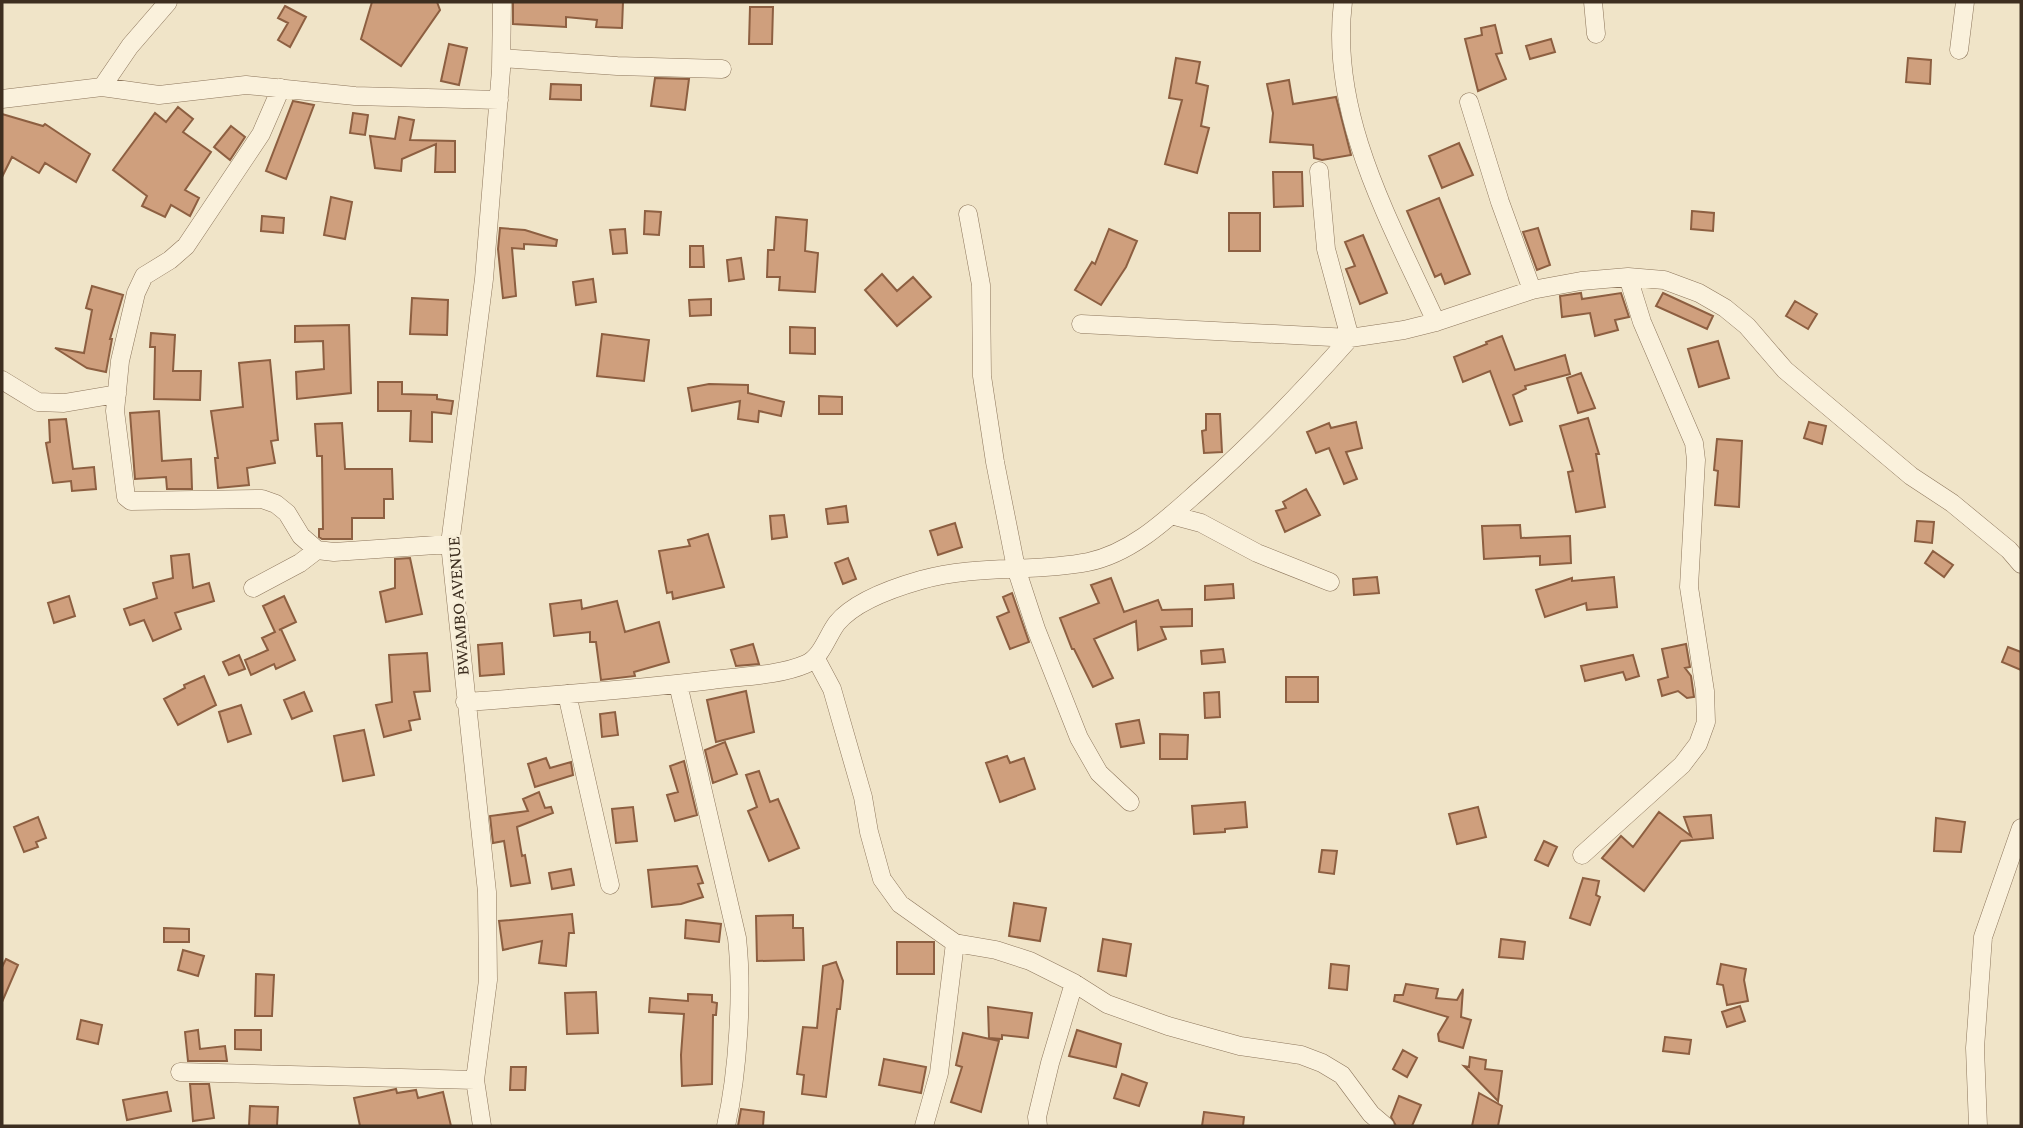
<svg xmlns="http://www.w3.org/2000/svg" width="2023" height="1128" viewBox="0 0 2023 1128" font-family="'Crimson Pro',serif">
<rect width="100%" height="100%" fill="#f0e4c8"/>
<path fill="#cf9f7d" stroke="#8d5f41" stroke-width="2" d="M372 2H437L440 10 401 66 361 39Z
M513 2H623L622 28 596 27 597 20 566 17V27L513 24Z
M285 6 306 17 290 47 278 40 288 23 278 18Z
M750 7H773L772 44H749Z
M1495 25 1502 53 1496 54 1506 79 1478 91 1465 39 1482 35 1481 28Z
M1551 39 1555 52 1530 59 1526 46Z
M449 44 467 48 459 85 441 81Z
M1176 58 1200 62 1196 83 1208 86 1201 126 1209 128 1197 173 1165 164 1182 100 1169 98Z
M1908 58 1931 60 1930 84 1906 82Z
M655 78 689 79 685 110 651 106Z
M1289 80 1293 104 1336 97 1351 155 1322 160 1314 158 1313 145 1270 142 1273 113 1267 84Z
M551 84 581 85V100L550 99Z
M293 101 314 105 286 179 266 171Z
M178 107 193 119 183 132 211 152 185 190 199 198 190 216 171 205 165 217 142 206 147 196 113 170 155 113 166 122Z
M353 113 368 115 365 135 350 133Z
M2 114 43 126 45 124 90 154 76 182 45 163 39 173 12 157 2 177Z
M399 117 414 120 410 140 455 141V172H435L436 144 402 159 401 171 375 168 370 136 395 139Z
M231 126 245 137 230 160 214 147Z
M1459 143 1473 175 1442 188 1429 156Z
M1273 172H1302L1303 206 1274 207Z
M331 197 352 202 345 239 324 235Z
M1439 198 1470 274 1445 284 1441 274 1435 277 1407 211Z
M645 211 661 212 659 235 644 234Z
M1692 211 1714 213 1713 231 1691 229Z
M1229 213H1260V251H1229Z
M262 216 284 218 283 233 261 231Z
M776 217 807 220 805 251 818 253 815 292 779 290 780 277H767L768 250H774Z
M500 228 525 230 557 240 556 246 524 244V249L512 248 516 296 503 298 498 249Z
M1538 228 1550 265 1537 270 1523 232Z
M625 229 627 253 613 254 610 230Z
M1109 229 1137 241 1126 267 1101 305 1075 290 1092 262 1095 264Z
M1363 235 1387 293 1360 304 1346 269 1355 266 1345 242Z
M690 246H703L704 267H690Z
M741 258 744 279 729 281 727 260Z
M882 274 897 291 913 277 931 297 897 326 865 290Z
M593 279 596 302 576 305 573 282Z
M92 286 123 295 110 339H112L106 372 87 368 55 348 84 353 92 310 86 308Z
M1581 293 1582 299 1621 293 1629 317 1615 320 1618 330 1595 336 1590 313 1562 317 1560 296Z
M1663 293 1713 316 1707 329 1656 306Z
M412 298 448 300 447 335 410 334Z
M711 299V315L690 316 689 300Z
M1795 301 1817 314 1808 329 1786 316Z
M349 325 351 393 297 399 296 372 324 369 323 341 295 342V326Z
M790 327 815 328V354L790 353Z
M151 333 175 335 173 371H201L200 400 154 399 155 347H150Z
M602 334 649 340 644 381 597 376Z
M1502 336 1515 370 1565 355 1570 374 1525 386 1526 389 1513 395 1522 421 1510 425 1490 371 1463 382 1454 357 1487 344 1486 342Z
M1718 341 1729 378 1699 387 1688 349Z
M270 360 278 440 271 441 275 463 247 468 249 485 218 488 215 458H218L211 411 243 407 239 363Z
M1581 373 1595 408 1578 413 1567 378Z
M378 382H402V394L437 395V399L453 401 451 414 432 412V442L410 441 411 411H378Z
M709 384 748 385V393L784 402 781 416 759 411 758 422 738 419 740 401 692 411 688 388Z
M819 396 842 397V414H819Z
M159 411 162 461 191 459 192 489H167L166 477 135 479 130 413Z
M1206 414H1220L1222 452 1204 453 1202 431 1206 430Z
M1588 418 1599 454H1596L1605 507 1576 512 1568 472 1573 471 1560 426Z
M66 419 73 469 94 467 96 489 72 491 71 481 53 483 46 443 50 442 49 420Z
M1356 422 1362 448 1346 452 1357 479 1344 484 1329 448 1316 453 1307 432 1329 423 1331 428Z
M1809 422 1826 426 1822 444 1804 438Z
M342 423 345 469H392L393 499H384V518H352V539H322L319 537V529H323L322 456H317L315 424Z
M1717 439 1742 441 1739 507 1715 505 1718 471 1714 470Z
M1306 489 1320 515 1285 532 1276 511 1286 508 1283 502Z
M846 506 848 522 828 524 826 509Z
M784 515 787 537 772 539 770 516Z
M1917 521 1934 522 1932 543 1915 541Z
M955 523 962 547 938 555 930 531Z
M1520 525 1521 538 1570 536 1571 563 1540 565V556L1484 559 1482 526Z
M708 534 724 587 673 599 672 592 667 593 659 551 690 546 688 540Z
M1933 551 1953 565 1944 577 1925 563Z
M189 554 193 588 209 583 214 601 175 613 181 629 153 641 144 620 130 625 124 609 157 598 153 583 173 578 171 556Z
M410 558 422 614 386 622 380 592 395 588V559Z
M848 558 856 579 843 584 835 563Z
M1377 577 1379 593 1354 595 1353 579Z
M1614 577 1617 607 1587 610 1586 603 1545 617 1536 590 1572 578V581Z
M1111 578 1124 612 1158 600 1162 610 1192 609V626L1161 627 1166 639 1138 650 1136 621 1094 639 1113 678 1093 687 1074 649H1072L1060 618 1099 603 1091 585Z
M1233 584 1234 598 1205 600V586Z
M1012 593 1029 642 1010 649 997 617 1009 612 1003 597Z
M69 596 75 616 54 623 48 603Z
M284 596 296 622 279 630 281 629 295 660 276 669 274 664 251 675 245 660 268 650 262 638 275 632 263 606Z
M581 600 582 609 617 601 625 632 659 622 669 662 634 672 635 676 601 680 596 642H590V632L554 636 550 604Z
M502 643 504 674 480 676 478 645Z
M753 644 759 664 736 666 731 650Z
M1686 644 1690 667 1685 668 1691 676 1694 697 1687 698 1678 691 1662 696 1658 680 1668 677 1662 649Z
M2008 647 2021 652V670L2002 662Z
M1223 649 1225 662 1202 664 1201 651Z
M427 653 430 691 414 692 420 719 409 721 411 730 384 737 376 705 392 702 389 655Z
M239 655 245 669 229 675 223 662Z
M1633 655 1639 676 1626 680 1623 672 1585 681 1581 666Z
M204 676 216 705 178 725 164 699 185 688 184 685Z
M1286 677H1318V702H1286Z
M746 691 754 732 716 742 707 700Z
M304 692 312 711 292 719 284 700Z
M1219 692 1220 717 1205 718 1204 693Z
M241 705 251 734 228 742 219 712Z
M615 712 618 735 602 737 600 714Z
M1139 720 1144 743 1121 747 1116 724Z
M364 730 374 775 343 781 334 736Z
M1160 734 1188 735 1187 759H1160Z
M725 742 737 774 713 783 705 750Z
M1007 756 1010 763 1024 758 1035 789 1000 802 986 763Z
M546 758 550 768 571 762 573 775 535 787 528 764Z
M684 761 697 815 675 821 667 795 678 792 670 766Z
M759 771 770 802 778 799 799 848 769 861 748 811 757 807 746 775Z
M539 792 545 808 551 807 553 813 517 827 522 856 525 855 530 883 511 886 504 841 493 843 490 816 528 811 523 799Z
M1245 802 1247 827 1225 829V832L1194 834 1192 806Z
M633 807 637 841 616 843 612 809Z
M1478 807 1486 837 1457 844 1449 814Z
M1659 812 1691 836 1684 817 1711 815 1713 838 1681 841 1644 891 1602 858 1621 836 1633 847Z
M38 817 46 838 36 842 38 847 24 852 14 827Z
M1936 818 1965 822 1961 852 1934 851Z
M1544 841 1557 847 1548 866 1535 860Z
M1322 850 1337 851 1334 874 1319 872Z
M697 866 703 883 698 884 703 897 681 904 652 907 648 870Z
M571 869 574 885 552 889 549 873Z
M1583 878 1599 881 1596 895 1600 897 1590 925 1570 918Z
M1014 903 1046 908 1040 941 1009 936Z
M572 914 574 933H569L566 966 539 963 542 941 503 950 499 921Z
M793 915V928H803L804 960 757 961 756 916Z
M686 920 721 924 719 942 685 938Z
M164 928 189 929V942H164Z
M1103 939 1131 944 1126 976 1098 971Z
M1501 939 1525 942 1523 959 1499 957Z
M897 942H934V974H897Z
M183 950 204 956 198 976 178 970Z
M6 959 18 965 2 1002V967Z
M836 962 843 981 840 1009H837L826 1097 802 1094 804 1075 797 1074 803 1027 817 1028 823 966Z
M1331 964 1349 966 1347 990 1329 988Z
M1721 964 1746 969 1744 980 1748 1001 1727 1005 1723 985 1717 984Z
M256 974 274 975 272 1016H255Z
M1406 984 1438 989 1436 998 1457 1000 1463 989 1461 1017 1471 1020 1463 1048 1439 1041 1438 1034 1448 1017 1394 1001 1395 995H1403Z
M596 992 598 1033 567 1034 565 993Z
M688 994 712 995V1002L717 1003 716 1015H713L712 1084 682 1086 681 1055 684 1014 649 1012 650 998 688 1001Z
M1740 1006 1745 1021 1727 1027 1722 1012Z
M988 1007 1032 1013 1028 1038 1002 1035V1039L989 1038Z
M81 1020 102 1025 98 1044 77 1039Z
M198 1030 200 1049 225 1046 227 1061H188L185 1032Z
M235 1030H261V1050L235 1049Z
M1077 1030 1121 1044 1116 1067 1069 1056Z
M963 1033 999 1041 981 1112 951 1102 962 1067 956 1065Z
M1665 1037 1691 1040 1689 1054 1663 1051Z
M1403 1050 1417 1058 1407 1077 1393 1069Z
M1470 1057 1486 1060 1485 1069 1502 1071 1498 1101 1464 1066 1469 1067Z
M884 1059 926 1067 921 1093 879 1085Z
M511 1067H526L525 1090H510Z
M1122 1074 1147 1083 1139 1106 1114 1098Z
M190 1084H209L214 1118 193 1121Z
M396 1089 397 1093 416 1090 418 1098 443 1092 451 1126H360L354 1098Z
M167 1092 171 1111 127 1120 123 1100Z
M1479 1093 1502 1106 1498 1126H1472Z
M1399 1096 1421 1105 1412 1126H1396L1391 1117Z
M250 1106 278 1107 277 1126H249Z
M741 1109 764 1112 763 1126H738Z
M1204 1112 1244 1117 1243 1126H1202Z"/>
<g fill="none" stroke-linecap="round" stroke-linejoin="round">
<g stroke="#8d765c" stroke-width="19">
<path id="minor" d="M1343 2C1329 116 1390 221 1436 322
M1593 2 1596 34
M1959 50 1965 2
M502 58 617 66 722 69
M102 87 130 46 168 2
M281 88 261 134 186 246 170 260 144 276 136 293 120 361 115 411 126 497 131 501 262 499 276 504 287 513 301 536 317 550 334 552 450 544
M2 99 102 87 159 95 246 85 355 96 499 100
M1469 102 1500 202 1532 290
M968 214 981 285 982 376 995 462 1016 568 1036 629 1079 738 1099 773 1130 802
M1081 324 1350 338 1404 330 1436 322 1532 290 1581 281 1628 277 1664 280 1699 293 1725 308 1747 326 1785 370 1911 476 1952 503 2009 550 2021 564
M2 380 38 402 64 403 117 394
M1171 515 1201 523 1257 553 1330 582
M253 588 300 563 317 550
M816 659 832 689 863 797 869 832 882 879 900 904 955 943 996 950 1030 961 1074 983 1107 1004 1168 1026 1240 1046 1301 1055 1322 1063 1342 1075 1371 1114 1385 1126
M678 684 737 938C743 993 738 1072 726 1126
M567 694 610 885
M465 702C548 696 630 690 712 680 742 676 778 676 806 664 822 657 827 636 837 623 855 601 893 588 921 580 978 564 1032 573 1088 562 1133 553 1169 517 1202 488 1255 441 1303 391 1350 338L1326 249 1319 171
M1582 855 1682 765 1698 744 1706 722 1705 691 1689 587 1696 460 1694 443 1642 322 1628 277
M180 1072 475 1080
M482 1126 475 1080 488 980 487 892 450 544 484 279 501 70 502 2
M924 1126 939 1073 955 943
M1038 1126 1037 1117 1050 1063 1074 983
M1978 1126 1975 1048 1983 937 2021 828"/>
</g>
<use href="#minor" stroke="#faf1dc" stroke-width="18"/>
</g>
<g text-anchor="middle" stroke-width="6" stroke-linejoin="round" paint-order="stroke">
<g font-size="18" fill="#3d2e20" stroke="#f7eed8">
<text transform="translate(458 606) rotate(-94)" y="6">BWAMBO AVENUE</text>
</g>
</g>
<rect width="2023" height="1128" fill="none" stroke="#3d2e20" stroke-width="7"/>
</svg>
